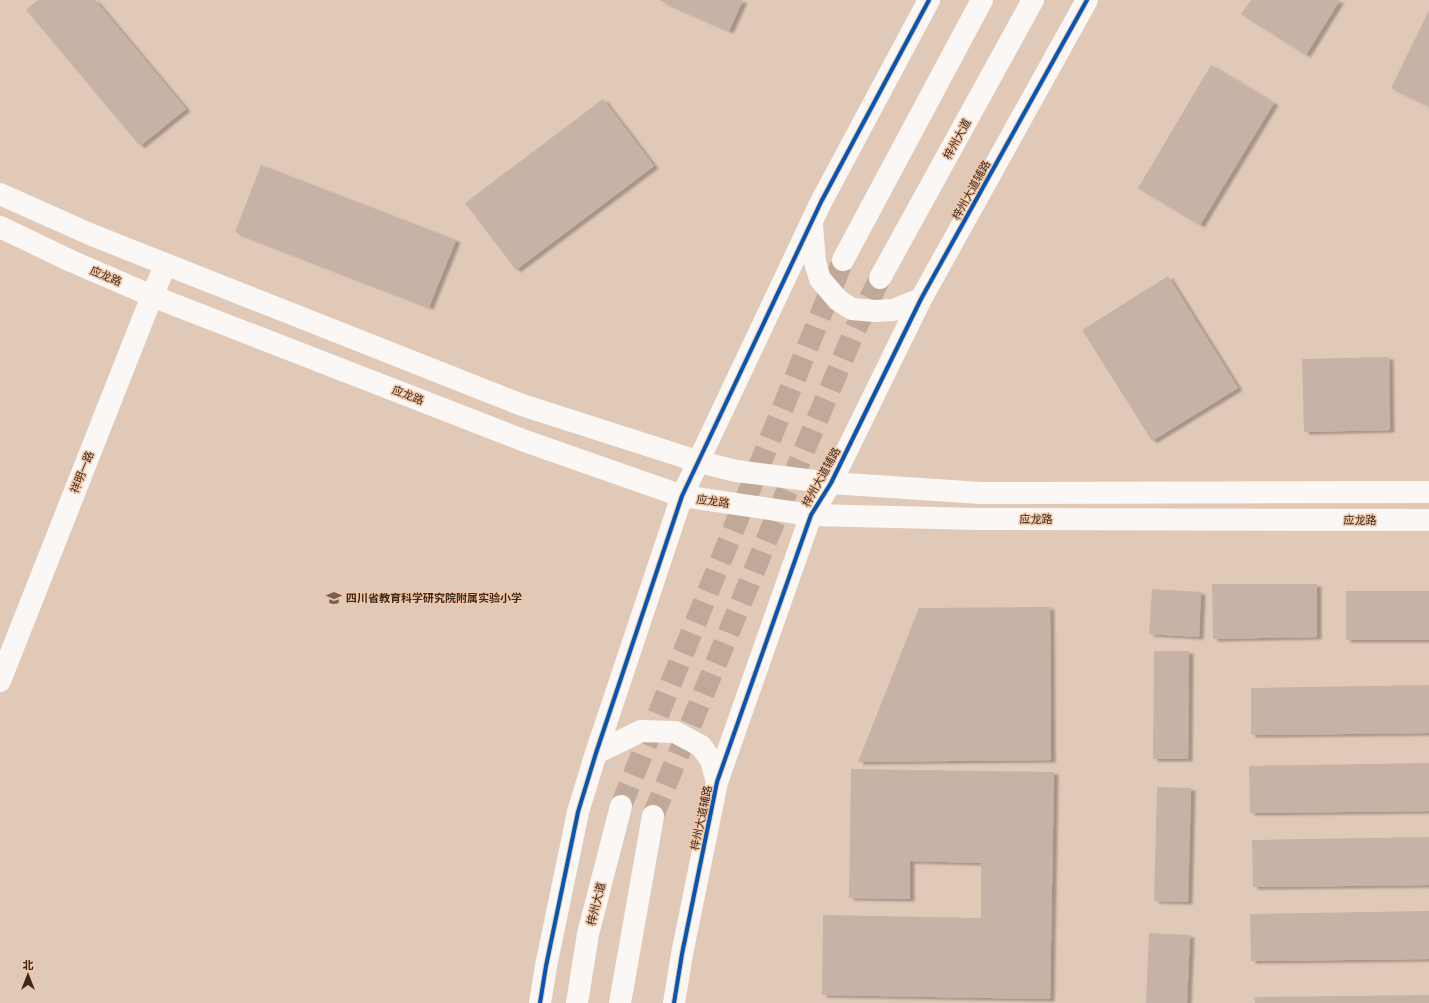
<svg xmlns="http://www.w3.org/2000/svg" width="1429" height="1003" viewBox="0 0 1429 1003" font-family="'PT Sans Narrow','Noto Sans SC',sans-serif">
<defs>
<filter id="shadow"><feDropShadow dx="4.5" dy="2.5" stdDeviation="1" flood-color="#0004"/></filter>
</defs>
<rect width="100%" height="100%" fill="#e1c9b8"/>
<path fill="#c6b3a6" filter="url(#shadow)" d="M38 0H95L186 109 140 146 26 10Z
M659 0H743L729 31Z
M1251 0H1340L1306 55 1241 14Z
M1429 10V106L1391 88Z
M1211 65 1274 103 1200 225 1138 188Z
M603 99 654 166 516 270 465 203Z
M261 165 456 240 429 307 235 232Z
M1168 276 1238 388 1152 441 1082 330Z
M1389 357 1390 430 1304 432 1302 359Z
M1212 584H1317V637L1213 639Z
M1152 589 1201 592 1199 637 1149 634Z
M1346 591H1429V640H1346Z
M1050 607 1051 760 858 762 919 608Z
M1154 651H1189L1188 759H1153Z
M1429 685V733L1251 735V688Z
M1429 763V811L1250 813 1249 766Z
M851 769 1054 772 1050 999 822 995 823 915 981 918V863L910 861V899L849 898Z
M1157 787 1191 788 1188 902 1154 901Z
M1429 837V885L1253 887 1252 840Z
M1429 911V959L1251 961 1250 914Z
M1149 933 1190 935 1187 1003H1146Z
M1429 995V1003H1255L1254 997Z"/>
<g fill="none" stroke-linecap="round" stroke-linejoin="round">
<path stroke="#c0a999" stroke-width="22" stroke-dasharray="22 11" stroke-linecap="butt" d="M621 806 843 260
M653 816 787 491 855 330 880 278"/>
<path stroke="#faf7f4" stroke-width="22" d="M0 194 92 235 522 405 700 462 736 471 831 483 981 493 1429 492
M0 227 71 261 152 296 525 441 682 496 811 515 979 519 1429 520
M0 681 152 296 166 264"/>
<path stroke="#faf7f4" stroke-width="22" d="M812 224 815 262 820 279 838 300 852 309 875 311 893 310 921 299
M596 753 641 731 675 732 701 746 711 760 717 782
M540 1003 546 966 578 812 596 753 682 496 821 202 929 0
M674 1003 682 954 717 782 811 515 831 483 921 299 1087 0"/>
<path stroke="#faf7f4" stroke-width="22" d="M843 260 982 0
M880 278 1033 0
M577 1003 588 934 621 806
M620 1003 653 816"/>
<g stroke="#f2c6a7" stroke-width="6">
<path id="cycleway" d="M540 1003 546 966 578 812 596 753 682 496 821 202 929 0
M674 1003 682 954 717 782 811 515 831 483 921 299 1087 0"/>
</g>
<use href="#cycleway" stroke="#0057b8" stroke-width="4"/>
</g>
<defs>
<g id="school-bare" transform="scale(1.2)"><path d="M0-5L7-2L0 1L-7-2ZM-4 1L0 2.5L4 1V4Q0 6-4 4Z" fill="#746153" stroke="#f2c6a7" stroke-width="2.5" paint-order="stroke"/></g>
</defs>
<g fill-rule="evenodd">
<use href="#school-bare" x="334" y="598"/>
</g>
<g text-anchor="middle" stroke-width="3" stroke-linejoin="round" paint-order="stroke">
<g font-size="11" fill="#3a291d" stroke="#f2c6a7">
<text transform="translate(957 139) rotate(-61)" y="4">梓州大道</text>
<text transform="translate(971 190) rotate(-61)" y="4">梓州大道辅路</text>
<text transform="translate(106 276) rotate(23)" y="4">应龙路</text>
<text transform="translate(408 395) rotate(21)" y="4">应龙路</text>
<text transform="translate(82 472) rotate(-68)" y="4">祥明一路</text>
<text transform="translate(821 477) rotate(-61)" y="4">梓州大道辅路</text>
<text transform="translate(713 501) rotate(8)" y="4">应龙路</text>
<text x="1036" y="523">应龙路</text>
<text x="1360" y="524">应龙路</text>
<text transform="translate(701 818) rotate(-78)" y="4">梓州大道辅路</text>
<text transform="translate(596 904) rotate(-76)" y="4">梓州大道</text>
</g>
<g font-size="11" font-weight="bold" fill="#3a291d" stroke="#f2c6a7" text-anchor="start">
<text x="346" y="602">四川省教育科学研究院附属实验小学</text>
</g>
</g>
<g transform="translate(28 975)" stroke="#f2c6a7" stroke-width="3" paint-order="stroke">
<path d="M0-3L7 15L0 10L-7 15Z" fill="#3a291d"/>
<text y="-6" font-size="11" font-weight="bold" text-anchor="middle" fill="#3a291d">北</text>
</g>
</svg>
